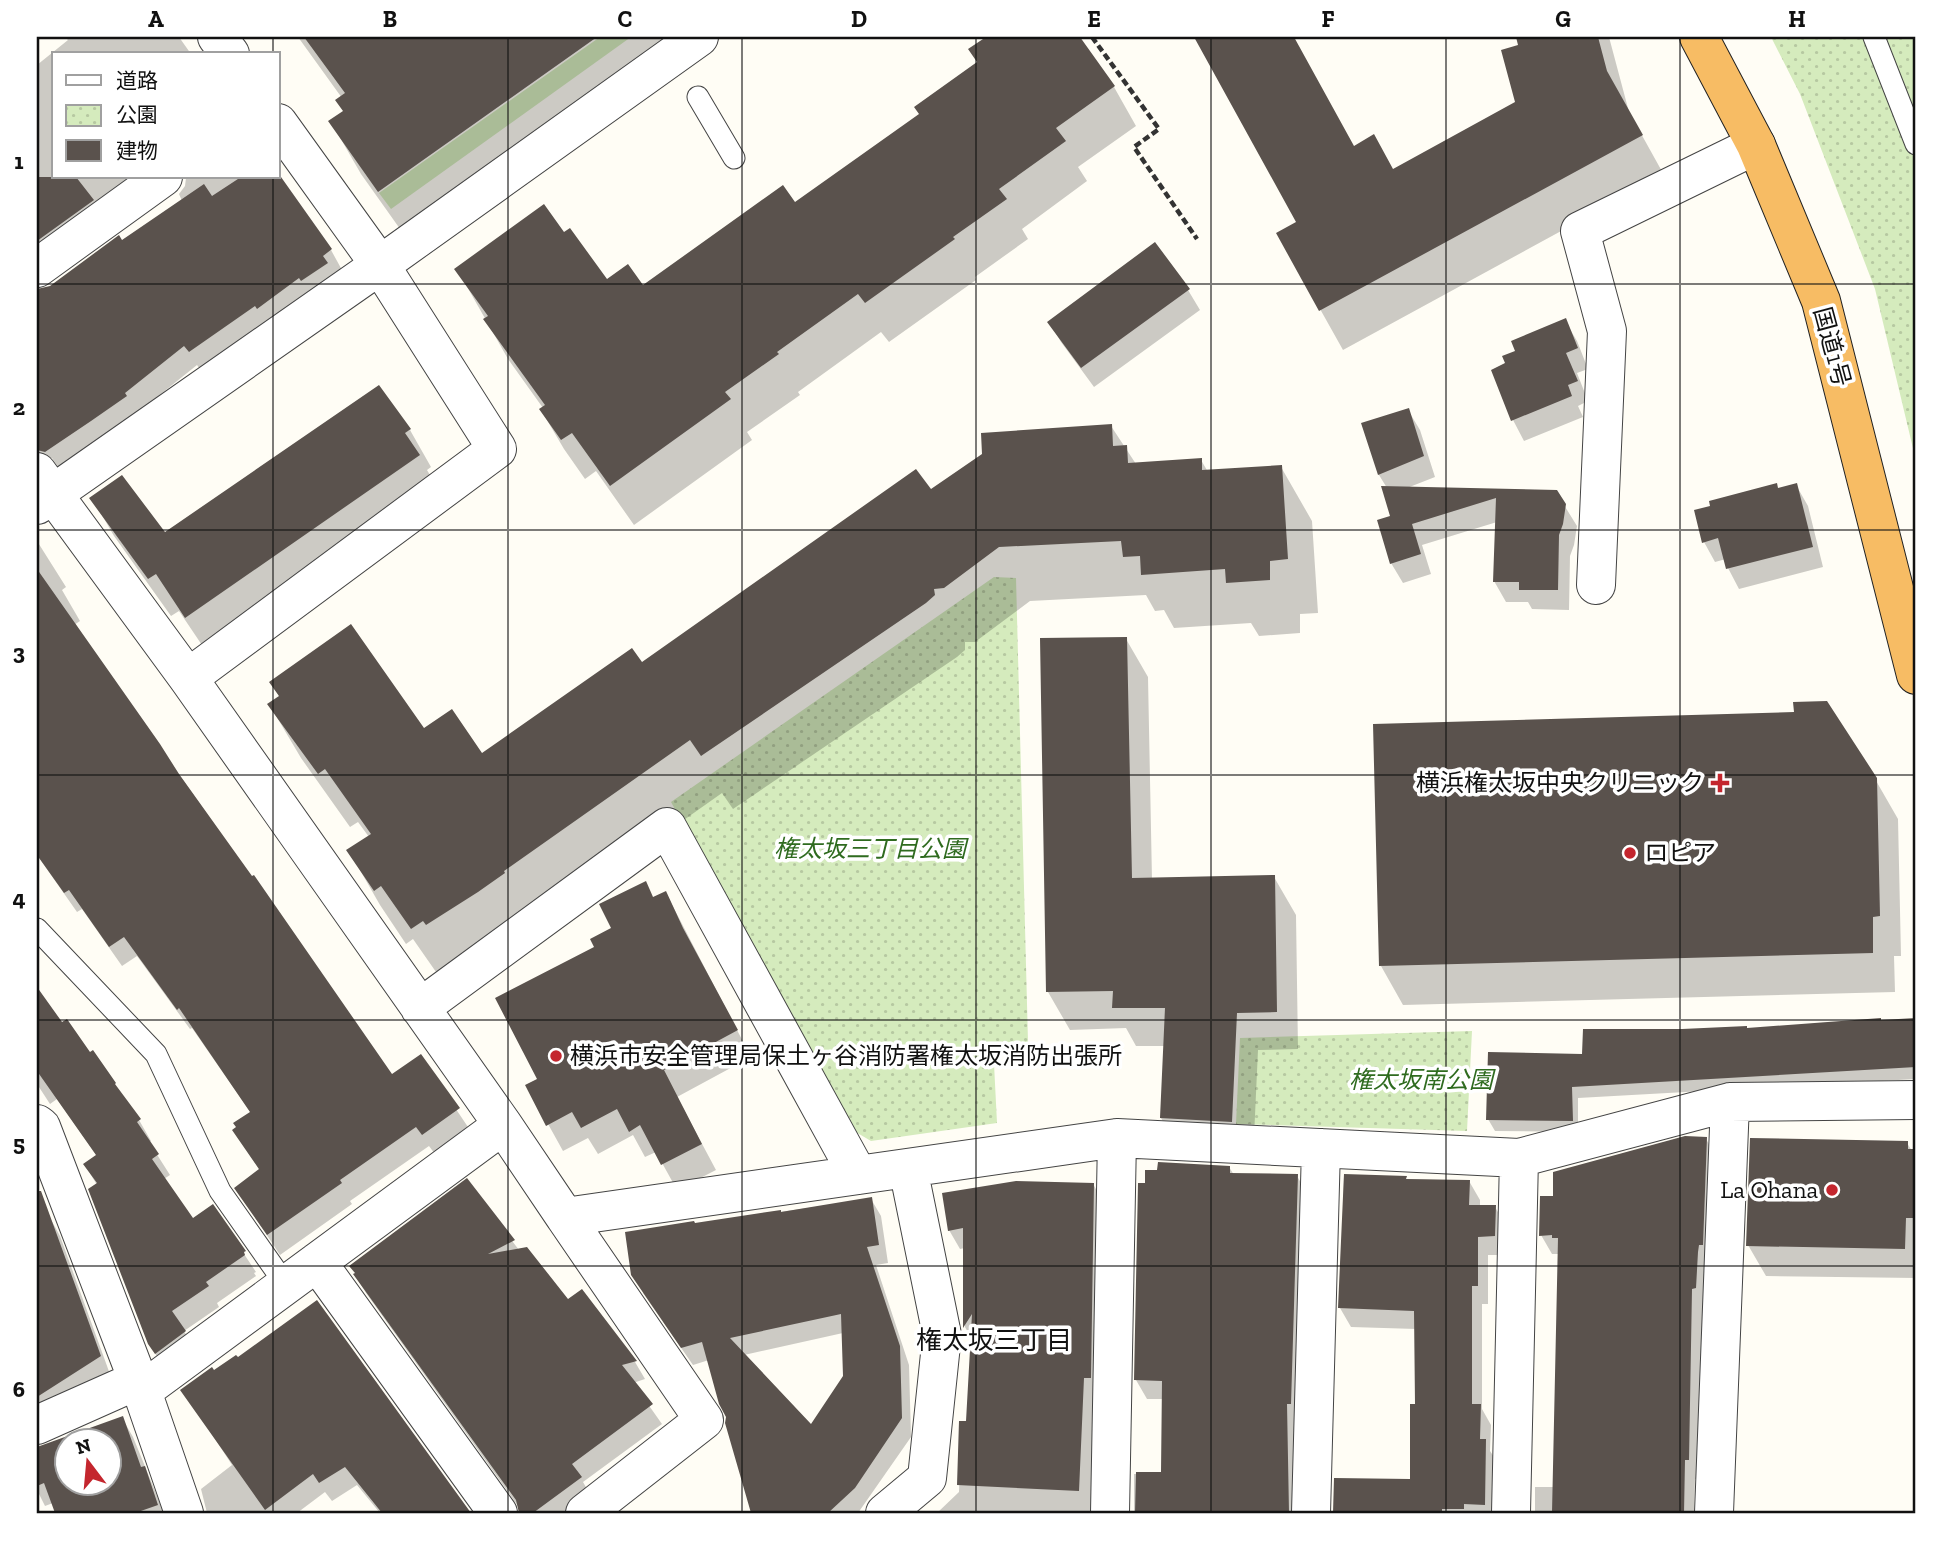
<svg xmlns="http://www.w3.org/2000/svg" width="1953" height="1550" viewBox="0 0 1953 1550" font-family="'Zilla Slab','Noto Sans JP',serif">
<defs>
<pattern id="park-dots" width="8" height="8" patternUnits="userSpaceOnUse" patternTransform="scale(1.75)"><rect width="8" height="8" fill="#d5ebbd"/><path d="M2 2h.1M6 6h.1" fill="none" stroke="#b6c8a1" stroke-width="1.8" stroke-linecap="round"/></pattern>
</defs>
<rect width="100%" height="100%" fill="#fffdf5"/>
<path fill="#d5ebbd" d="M600 37H631L391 209 379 193Z"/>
<path fill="url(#park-dots)" d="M1771 37H1916V461L1875 289 1800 94Z
M994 577 1016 578 1028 1042 993 1044 997 1123 871 1141 854 1131 671 802Z
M1472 1031 1467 1131 1236 1124 1240 1038Z"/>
<path fill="#0003" fill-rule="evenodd" d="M65 37H179L191 54H54V177H142L37 270V65L68 40Z
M298 37H700L410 243 361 174 331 122 344 112 342 98Z
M989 37H1078L1114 87 1136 126 1078 167 1087 181 1022 229 1028 239 975 277 976 280 889 342 881 332 798 392 800 395 747 432 752 440 634 525 596 471 585 479 564 449 541 410 543 408 508 359 457 269 564 235 606 282 643 288 795 204 920 115 979 63 971 50Z
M1196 37H1293L1354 148 1393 171 1517 103 1521 46 1518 37H1609L1629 112 1664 175 1343 350 1278 234 1298 223Z
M184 177H278L331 250 342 270 202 372 197 365 136 414 60 470 52 458 37 468V291L50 288 182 201 179 194 185 186 186 178Z
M1188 290 1200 310 1094 387 1061 342 1049 322Z
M1565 321 1577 341 1588 369 1577 373 1588 401 1578 406 1583 417 1524 441 1513 420 1493 371 1508 364 1517 352Z
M1408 410 1420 430 1435 477 1407 488 1556 492 1577 526 1574 545 1570 556 1569 610 1532 609 1528 602H1506L1494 581 1497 522 1422 545 1431 574 1403 583 1391 563 1392 517 1387 488 1379 475 1364 424Z
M1111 426 1136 464 1201 460 1208 472 1281 467 1312 521 1318 613 1300 614V633L1259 636 1251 623 1174 628 1164 610 1155 611 1146 595 1030 601 975 642H965V650L957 657 733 809 722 793 534 926 443 982 413 939 406 944 380 905 349 851 369 837 358 822 350 827 301 758 269 704 280 698 271 682 424 731 481 755 642 664 931 492Z
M410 430 431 467 427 470 441 494 208 654 179 611 171 616 114 536 92 498 164 535Z
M1796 485 1808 506 1823 567 1739 589 1728 568 1726 559 1715 562 1704 542Z
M37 541 66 587 62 590 80 621 74 625 392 1077 421 1057 470 1130 435 1154 429 1146 350 1201 352 1204 280 1255 236 1188 260 1171 234 1130 251 1113 192 1028 190 1029 137 956 122 966 82 909 77 912 37 855Z
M1126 639 1148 677 1152 880 1274 877 1296 915 1298 1049 1258 1050 1253 1159 1183 1156 1161 1118 1165 1046H1136L1126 1028 1070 1030 1048 992Z
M1875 779 1898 819 1901 956H1894L1895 992 1403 1005 1381 966Z
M666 893 751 1057 677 1097 716 1170 677 1190 656 1152 645 1157 633 1135 598 1154 588 1138 563 1151 527 1086 539 1080 596 947 613 929Z
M39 993 139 1120 151 1141 149 1142 170 1175 164 1179 193 1221 212 1206 256 1272 254 1273 256 1276 217 1303 219 1307 184 1331 196 1352 162 1365 149 1343 97 1185 85 1165 97 1156 57 1099 50 1104 37 1084V995Z
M1916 1020V1079L1578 1098V1132L1495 1131 1488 1119 1584 1055 1818 1023Z
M1706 1139 1717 1158 1706 1307H1703L1699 1479H1695L1694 1513H1535V1487H1554L1560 1254H1552L1541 1235 1554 1198Z
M1907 1143 1912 1151H1916V1278L1766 1276 1748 1245Z
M1229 1167 1234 1175 1297 1176 1308 1195 1299 1513H1134V1474H1163V1399H1147L1136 1380Z
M1344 1177 1469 1181 1480 1200V1207H1495L1506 1226 1505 1255H1488V1304H1482V1409L1491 1425 1490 1451 1496 1460 1500 1513H1335L1336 1479 1411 1480 1417 1406 1416 1329 1351 1327 1340 1308Z
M467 1181 519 1250 568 1302 582 1291 635 1362 645 1379 633 1383 662 1424 583 1482 591 1496 567 1513H523L366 1293 355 1275Z
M1093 1184 1104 1203 1091 1478 1099 1492 1098 1513H937L959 1492 961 1423H968L973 1341 965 1327V1248L960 1249 949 1230Z
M871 1199 881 1216 888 1263 876 1265 909 1365 911 1437 858 1513H753L727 1423V1417L709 1360 693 1365 643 1293 695 1224ZM843 1333 845 1376 812 1427 744 1355Z
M49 1216 60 1236 111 1377 37 1425V1224Z
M317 1302 469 1513H380L357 1485 332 1501 325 1492 297 1513H207L201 1489 232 1465 183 1390 237 1360Z
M122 1418 133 1437 164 1513H56L53 1503 45 1506 37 1490V1449ZM66 1442H108V1484H66Z"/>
<path fill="#5a524d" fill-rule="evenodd" d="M304 37H597L378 192 328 121 343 111 335 100 345 93Z
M986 37H1080L1115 86 1056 128 1066 141 999 189 1007 199 953 237 955 239 865 303 858 294 777 352 779 354 725 392 731 399 610 486 572 433 561 440 539 409 545 405 483 319 488 316 454 269 544 204 564 232 570 228 607 279 628 264 643 285 783 185 795 202 919 114 914 107 977 62 968 49Z
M1194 37H1294L1354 146 1374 134 1393 169 1515 102 1501 50 1518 45 1516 37H1598L1607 71 1643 135 1319 311 1276 233 1296 222Z
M37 177H76L94 200 37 241Z
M241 177H281L332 249 323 256 328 263 301 281 299 278 257 309 255 306 189 352 184 346 125 393 127 396 91 421 45 452 37 450V289L50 286 119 235 122 240 204 184 212 196Z
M1155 242 1190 289 1081 368 1047 322Z
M1566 318 1578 348 1566 353 1578 381 1568 385 1572 396 1511 421 1491 370 1505 363 1502 356 1515 351 1511 341Z
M379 385 411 429 405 433 420 455 185 618 156 574 148 579 89 498 122 475 165 532Z
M1409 408 1424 456 1378 475 1361 423Z
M1112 424 1113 446 1127 445 1128 463 1202 458V470L1282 465 1288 559 1270 561V580L1226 583 1225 569 1141 575 1140 556 1123 557 1121 541 999 547 944 588 934 589 935 595 926 603 701 756 690 740 504 871 505 873 478 892 426 925 423 921 411 929 381 886 374 891 346 850 371 834 325 769 318 774 267 704 279 696 269 682 351 624 424 728 452 709 482 753 632 648 642 662 916 469 931 489 982 454 981 433Z
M1777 483 1778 488 1797 483 1813 547 1726 569 1718 538 1702 543 1694 510 1710 506 1709 501Z
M1381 486 1557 490 1566 504 1563 524 1559 535 1558 590H1519V582H1493L1496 498 1412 524 1421 554 1390 564 1377 520 1390 516Z
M37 569 160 744 179 774 252 876 254 875 392 1074 421 1054 460 1108 422 1135 416 1127 340 1180 342 1183 267 1235 234 1188 259 1169 232 1130 236 1127 233 1123 250 1112 179 1008 177 1010 124 937 109 947 69 890 64 893 37 855Z
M1127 637 1132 878 1275 875 1277 1012 1237 1013 1232 1122 1160 1118 1165 1008H1112L1113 991 1046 992 1040 638Z
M1827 701 1877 778 1880 916 1873 917V953L1379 966 1373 724 1794 712 1793 702Z
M646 881 653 897 666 891 683 928 738 1030 664 1070 702 1144 661 1165 640 1125 629 1132 617 1109 581 1128 572 1112 546 1126 525 1085 537 1079 495 998 594 947 590 939 611 928 599 904Z
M37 987 62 1022 67 1019 90 1052 93 1050 116 1083 115 1084 141 1119 137 1122 159 1154 152 1159 193 1218 213 1204 246 1251 244 1252 245 1255 206 1282 209 1286 172 1311 186 1331 155 1354 148 1344 88 1189 97 1183 83 1164 96 1155 37 1071Z
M1881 1018V1020L1916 1018V1067L1572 1087 1573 1121 1486 1120 1488 1052 1582 1054 1583 1029H1682L1747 1026V1028Z
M1685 1136 1707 1137 1703 1245H1699L1698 1252 1696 1288 1692 1289 1689 1460H1685L1684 1513H1552L1558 1238H1552V1235L1539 1236 1540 1196H1553V1172Z
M1750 1138 1908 1141V1149H1916V1218H1906L1905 1249 1746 1246Z
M1158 1162 1230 1166V1173L1298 1174 1291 1404H1287L1289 1513H1135L1136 1472H1161L1162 1381 1134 1380 1138 1183H1145V1170H1157Z
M1344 1174 1407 1176 1406 1179 1470 1180 1469 1205H1496L1495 1236 1478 1237V1286H1472V1404H1481L1480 1439H1486L1485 1505 1464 1504V1509H1442V1512L1333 1513 1334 1478 1410 1479V1404H1415L1414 1311 1338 1308Z
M467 1178 515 1240 488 1254 527 1247 568 1299 582 1289 637 1361 622 1365 653 1404 572 1464 582 1477 533 1513H519L516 1500 353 1274 355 1273 349 1266Z
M1016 1181 1094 1183 1091 1378H1084L1079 1491 957 1485 959 1421H966L972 1314 963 1328V1228L948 1231 942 1193Z
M37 1191H41L101 1356 37 1397Z
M872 1197 879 1245 867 1247 900 1346 902 1418 855 1488 828 1513H751L725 1423 726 1417 719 1404 702 1342 681 1348 631 1275 625 1232 694 1221 695 1223 781 1210V1212ZM841 1314 843 1376 811 1424 730 1338Z
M317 1300 471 1513H382L345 1467 319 1483 313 1474 265 1510 180 1390 212 1367 214 1370 236 1355 238 1357Z
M123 1416 141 1467 145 1466 158 1505 135 1513H55L44 1483 37 1486V1447ZM66 1441H108V1483H66Z"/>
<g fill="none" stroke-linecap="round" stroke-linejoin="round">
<g stroke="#444" stroke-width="23">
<path id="service" d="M1874 37 1916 144
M698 97 734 158
M37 929 156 1054 220 1191 286 1285"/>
</g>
<g stroke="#444" stroke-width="40">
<path id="minor" d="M217 37 230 54
M37 268 163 177
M37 472 188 678 503 1125 565 1217 1117 1138 1519 1158 1730 1102 1916 1100
M37 505 380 265 699 37
M1596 585 1607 331 1580 231 1756 145
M188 678 497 449 380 265 278 123
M420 1008 667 827 858 1175
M37 1124 41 1127 142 1391 184 1513
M565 1217 704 1420 585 1513
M317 1262 498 1513
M142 1391 503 1125
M37 1425 138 1380
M885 1513 927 1478 942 1335 908 1168
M1110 1513 1117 1138
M1311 1513 1321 1148
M1511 1513 1519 1158
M1714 1513 1730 1102"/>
</g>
<g stroke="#222" stroke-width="40">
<path id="trunk" d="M1699 37 1756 145 1821 301 1916 675"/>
</g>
<path stroke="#333" stroke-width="4.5" stroke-dasharray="7 3.5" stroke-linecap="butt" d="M1092 37 1159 129 1134 147 1197 239"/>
<use href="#service" stroke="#fff" stroke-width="21"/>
<use href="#minor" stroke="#fff" stroke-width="38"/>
<use href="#trunk" stroke="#f7bc64" stroke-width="38"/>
</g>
<path fill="none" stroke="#111" stroke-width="2" stroke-opacity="0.55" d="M273 37V54M508 37V1513M742 37V1513M976 37V1513M1211 37V1513M1446 37V1513M1680 37V1513M273 177V1513M37 284H1916M37 530H1916M37 775H1916M37 1020H1916M37 1266H1916"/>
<g fill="#c4262e" stroke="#fff" stroke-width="2.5">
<path d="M1716.5 772.5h7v7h7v7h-7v7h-7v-7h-7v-7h7z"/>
<circle cx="1630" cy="853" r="7"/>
<circle cx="556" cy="1056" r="7"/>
<circle cx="1832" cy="1190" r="7"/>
</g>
<g text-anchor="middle" stroke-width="7" stroke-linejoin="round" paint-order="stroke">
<g font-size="24" fill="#111" stroke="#fff">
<text transform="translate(1832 347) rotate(75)" y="8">国道1号</text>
</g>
<g font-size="24" fill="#111" stroke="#fff" text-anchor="end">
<text x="1704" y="791">横浜権太坂中央クリニック</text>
<text x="1644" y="861" text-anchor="start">ロピア</text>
<text x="570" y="1064" text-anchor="start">横浜市安全管理局保土ヶ谷消防署権太坂消防出張所</text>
<text x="1818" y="1198">La Ohana</text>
</g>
<g font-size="24" font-style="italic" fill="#2f6b1f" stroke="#fff">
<text x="870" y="857">権太坂三丁目公園</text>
<text x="1421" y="1088">権太坂南公園</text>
</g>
<g font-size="26" fill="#111" stroke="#fff">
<text x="994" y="1349">権太坂三丁目</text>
</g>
</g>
<rect width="1953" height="1550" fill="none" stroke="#ffffff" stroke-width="77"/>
<rect x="52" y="52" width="228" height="126" fill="#ffffff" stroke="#a0a0a0" stroke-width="2"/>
<rect x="66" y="75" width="35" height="10" fill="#ffffff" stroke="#a0a0a0" stroke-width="2"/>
<text x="116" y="88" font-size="21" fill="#111111">道路</text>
<rect x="66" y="105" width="35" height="21" fill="url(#park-dots)" stroke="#a0a0a0" stroke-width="2"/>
<text x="116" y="122" font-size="21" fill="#111111">公園</text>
<rect x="66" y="140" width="35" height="21" fill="#5a524d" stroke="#a0a0a0" stroke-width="2"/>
<text x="116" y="158" font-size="21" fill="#111111">建物</text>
<g transform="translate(88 1462) rotate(344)"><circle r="33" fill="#ffffff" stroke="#a0a0a0" stroke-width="2"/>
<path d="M0-5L12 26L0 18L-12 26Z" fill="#c4262e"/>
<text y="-10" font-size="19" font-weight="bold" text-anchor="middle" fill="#111111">N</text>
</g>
<rect x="38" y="38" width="1876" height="1474" fill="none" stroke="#111" stroke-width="2.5"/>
<g font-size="23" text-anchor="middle" font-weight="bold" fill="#111">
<text x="156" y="27">A</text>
<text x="390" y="27">B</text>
<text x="625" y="27">C</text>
<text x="859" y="27">D</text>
<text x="1094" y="27">E</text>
<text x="1328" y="27">F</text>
<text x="1563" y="27">G</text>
<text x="1797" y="27">H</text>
<text x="19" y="169">1</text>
<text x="19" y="415">2</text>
<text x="19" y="660">3</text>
<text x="19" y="906">4</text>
<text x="19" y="1151">5</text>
<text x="19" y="1397">6</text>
</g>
</svg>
